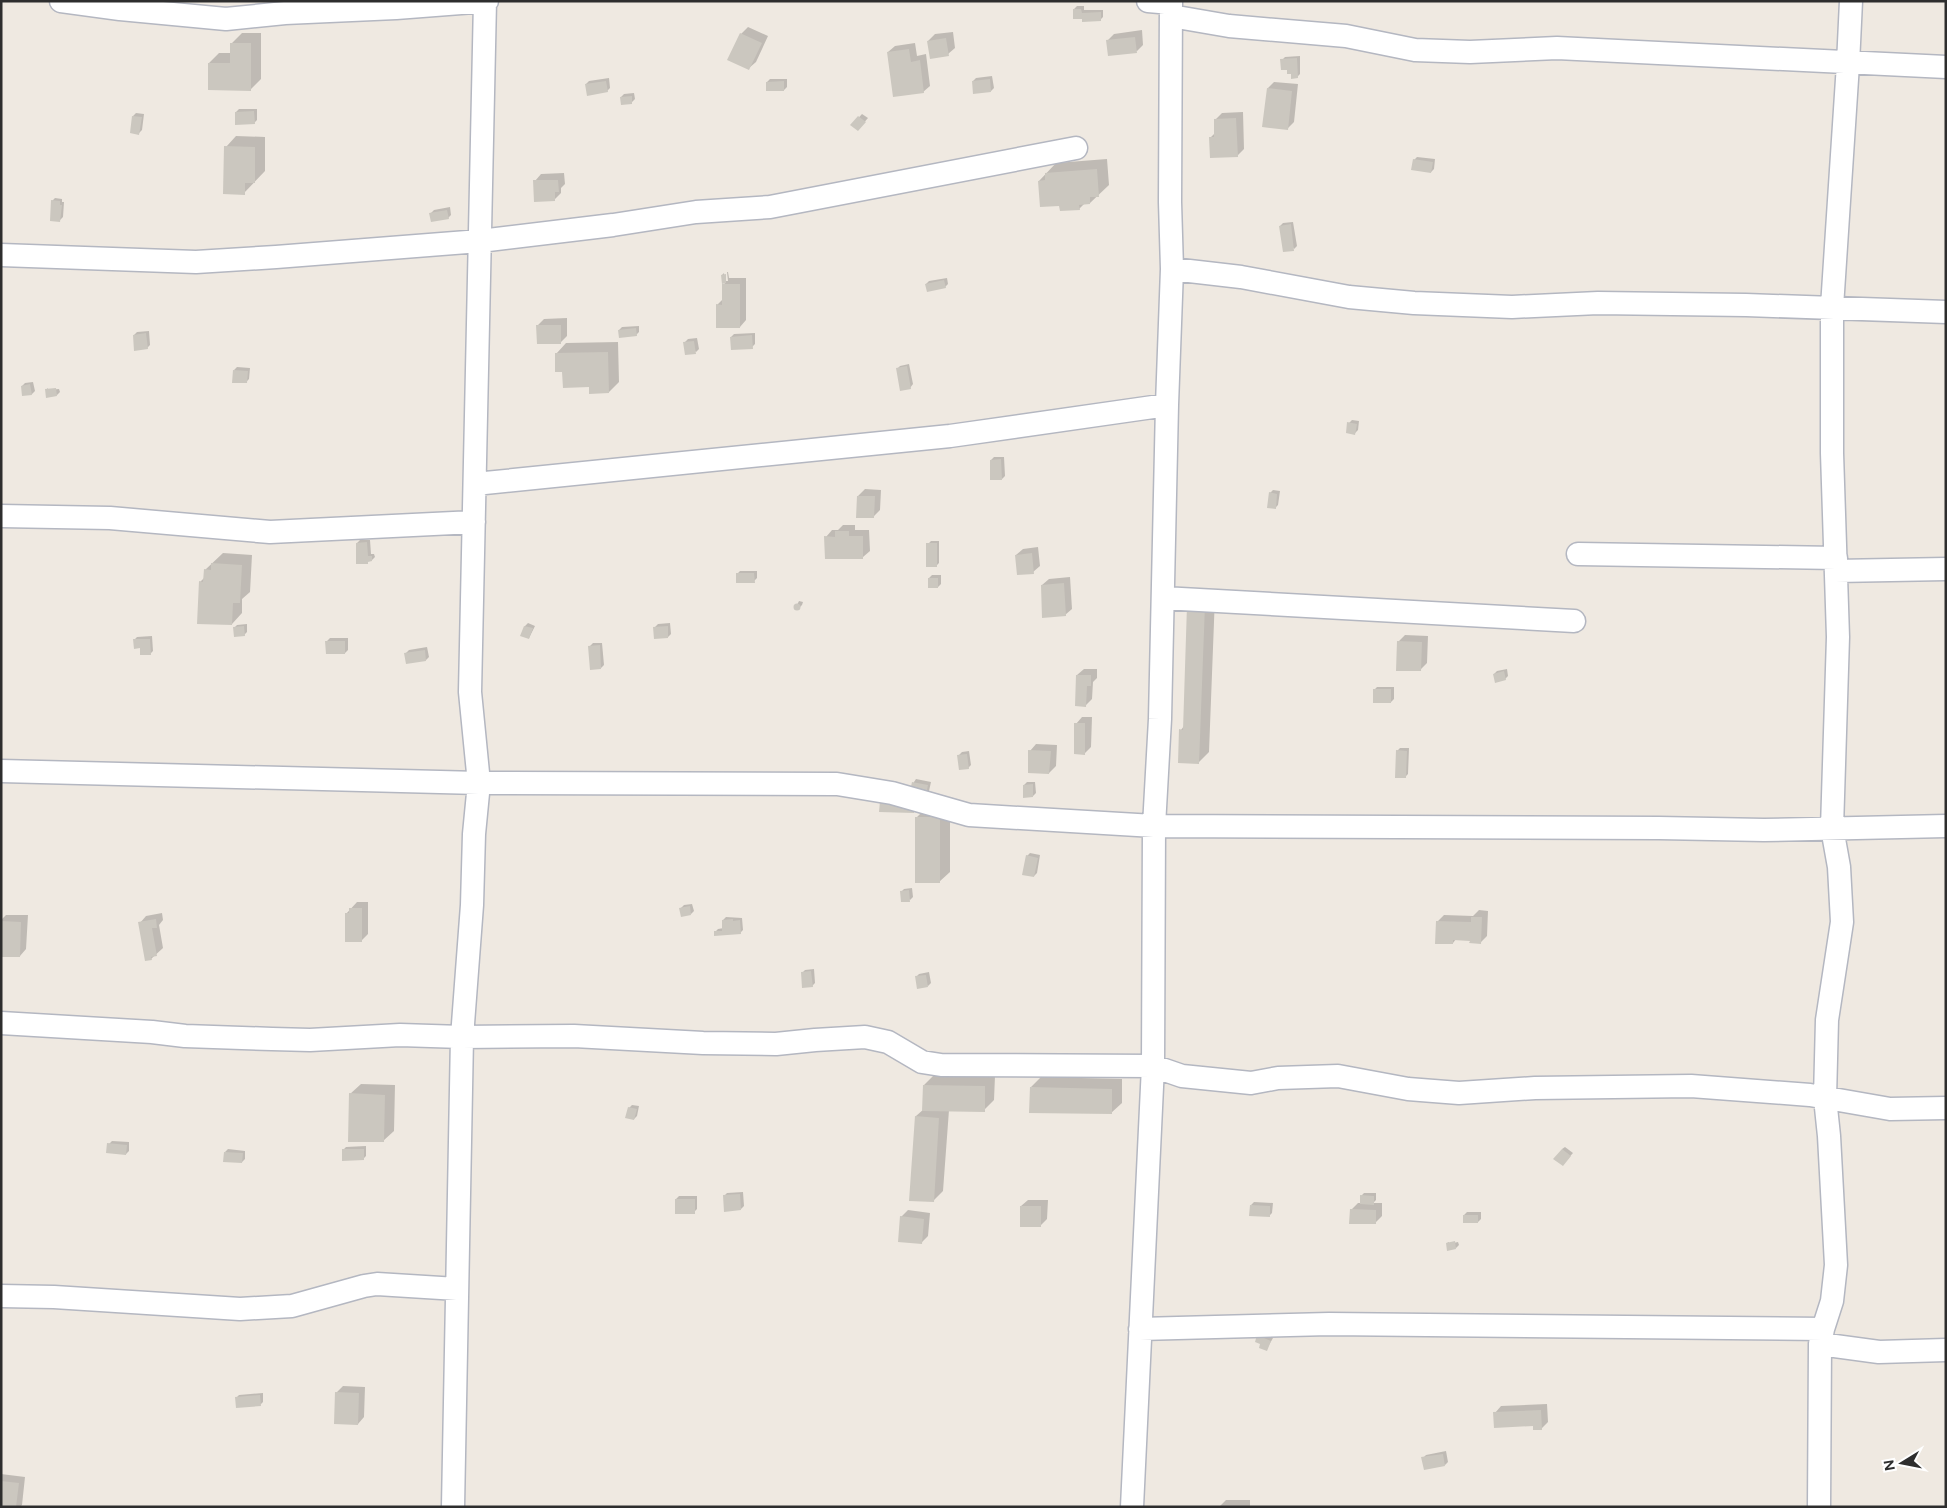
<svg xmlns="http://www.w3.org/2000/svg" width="1947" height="1508" viewBox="0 0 1947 1508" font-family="Figtree,sans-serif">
<rect width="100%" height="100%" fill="#efe9e1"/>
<path fill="#0003" d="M1077 6H1084V10H1103V17L1100 20 1083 18 1074 9Z
M748 27 768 36 756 62 749 68 741 34Z
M1142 30 1143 45 1137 51 1107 41 1114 34Z
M953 32 955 48 948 54 928 41 935 34Z
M242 33H261V79L251 89 209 63 219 53H232V43Z
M915 43 917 56 926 54 930 86 923 92 888 52 895 46Z
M1300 56V74L1297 77 1288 69 1282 60 1285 57Z
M992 76 994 88 991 91 973 81 976 78Z
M609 78 610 88 607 91 586 84 589 81Z
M770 79H787V87L784 90 767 82Z
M1274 82 1298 84 1294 122 1287 129 1268 88Z
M634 93 635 99 632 102 621 97 624 94Z
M239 109H257V120L254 123 236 112Z
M1243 112 1244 149 1237 156 1210 138 1215 133V120L1222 113Z
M136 113 144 114 142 130 139 133 133 116Z
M862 114 868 118 861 126 852 125Z
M236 136 265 137V171L244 193 226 147Z
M1417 157 1435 159 1434 169 1431 172 1414 160Z
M1107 159 1109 185 1090 203H1085L1079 209 1060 205 1039 181 1056 163Z
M564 173 565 184 561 188V193L554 200 535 181 541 174Z
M55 198 62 199V202H64L63 217 60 220 52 201Z
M450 207 451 215 448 218 431 213 434 210Z
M1293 222 1297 246 1294 249 1280 226 1283 223Z
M727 272H728L729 278H746V320L740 327H717V305L723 299V285L726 282H723L722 275 724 273 725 281H728Z
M947 278 948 284 945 287 926 284 929 281Z
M567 318V336L560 343 537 326 544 319Z
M639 326V332L636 335 619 330 622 327Z
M149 331 150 345 147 348 134 335 137 332Z
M755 333V344L752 347 731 337 734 334Z
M697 338 699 349 696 352 685 342 688 339Z
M618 342 619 382 609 392 590 386 564 370 556 354 566 343Z
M909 364 913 384 910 388 897 369 900 366Z
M237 367 250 368 249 379 246 382 234 370Z
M33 382 35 391 32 394 23 395 22 386 25 383Z
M48 388V390L59 389 60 392 57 395 46 390Z
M1352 420 1359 421 1358 430 1355 433 1349 423Z
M994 457H1004L1005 476 1002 479 991 460Z
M865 489 881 490 880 510 873 517 858 496Z
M1273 490 1280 491 1278 505 1275 508 1270 493Z
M843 525H855V530H869L870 551 863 557 826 537 832 530H838Z
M360 540H370L371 554H374L375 557 372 560H370L357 543Z
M931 541H939V563L936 566 928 544Z
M1038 547 1040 566 1033 572 1016 555 1023 549Z
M223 553 252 555 250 592 242 599V613L232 624 200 582 205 577V570Z
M740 571H757V578L754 581 737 574Z
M932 575H941V584L938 587 929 578Z
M1070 577 1072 609 1065 615 1042 585 1049 579Z
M1215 596 1209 752 1199 762 1181 730 1184 726 1188 605Z
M799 601 803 602 802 605 799 608 795 609Z
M528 623 535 626 529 638 522 635 525 626Z
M670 623 671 634 668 637 655 627 658 624Z
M247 624V632L244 635 234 628 237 625Z
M1405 635 1428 636 1427 663 1420 670 1398 642Z
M152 636 153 651 150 654 134 640 137 637Z
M330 638H348V650L345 653 327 641Z
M593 643H602L604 665 601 668 590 646Z
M427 647 429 657 426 660 406 653 409 650Z
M1084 669H1097V678L1093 682 1092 699 1086 705 1077 675Z
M1507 669 1508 676 1505 679 1494 674 1497 671Z
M1377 687H1394V699L1391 702 1374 690Z
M1082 717H1092L1091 747 1085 753 1076 724Z
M1036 744 1057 745 1056 766 1049 773 1030 751Z
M1400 748H1409L1408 774 1405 777 1397 751Z
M969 751 971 765 968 768 959 755 962 752Z
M916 779 931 782 929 791 926 794 912 791 914 782Z
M1027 782H1035L1036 793 1033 796 1024 785Z
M927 807H950V872L939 882 917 817Z
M1030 853 1040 855 1037 873 1034 876 1027 856Z
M912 888 913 897 910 900 901 892 904 889Z
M357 902H368V934L361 941 346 914Z
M692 904 694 911 691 914 681 908 684 905Z
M1479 910 1488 911 1487 936 1481 942 1471 940 1456 939 1453 943 1437 922 1444 915 1473 916Z
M162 913 163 920 159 925 163 948 151 959 140 923 146 916Z
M6 915H28L26 949 20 956H1V920Z
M726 917 742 918 743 930 740 933 715 932 718 929 724 928 723 920Z
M814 969 815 983 812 986 802 973 805 970Z
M929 972 931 983 928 986 916 977 919 974Z
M934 1075 995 1076 994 1100 984 1110H949L943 1191 933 1201 916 1116 924 1109V1085Z
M1041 1077 1122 1079V1103L1111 1113 1031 1087Z
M361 1084 395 1085 394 1131 383 1141 350 1094Z
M632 1105 639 1106 637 1116 634 1119 629 1108Z
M112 1141 129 1142V1151L126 1154 109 1144Z
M366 1146V1156L363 1159 343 1150 346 1147Z
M1565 1147 1573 1153 1565 1162 1562 1149Z
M228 1149 245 1151V1159L242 1162 225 1152Z
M743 1192 744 1206 741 1209 724 1196 727 1193Z
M1364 1193H1376V1200L1373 1203H1382V1216L1375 1223 1351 1210 1358 1203H1361V1196Z
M679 1196H697V1209L694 1212 676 1199Z
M1028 1200H1048L1047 1219 1040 1226 1021 1206Z
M1254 1202 1273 1203 1272 1213 1269 1216 1251 1205Z
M908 1210 930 1213 928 1236 921 1243 901 1217Z
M1467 1212H1481V1219L1478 1222 1464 1215Z
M1449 1242V1244L1458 1242 1459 1245 1456 1248 1447 1243Z
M1261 1333 1273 1338 1266 1350 1260 1347Z
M343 1386 365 1387 364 1417 358 1424 336 1393Z
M263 1393V1402L260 1405 236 1398 239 1395Z
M1547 1404 1548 1422 1541 1429 1495 1413 1501 1406Z
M1446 1451 1448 1462 1445 1465 1423 1458 1426 1455Z
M1 1474 25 1477 22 1505 20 1507H1Z
M1226 1500H1250V1507H1219Z"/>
<path fill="#cbc7bf" d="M1073 9H1081L1082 13 1101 12V21L1082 22V19H1073Z
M740 33 762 43 749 70 727 60Z
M1135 37 1137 53 1108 56 1106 40Z
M946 38 949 56 930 59 927 41Z
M230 43H251V91L208 90V63H230Z
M909 49 911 62 920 60 924 93 893 97 887 52Z
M1297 58 1298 78 1291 79V74H1287V70H1281L1280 59Z
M990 79 991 92 973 94 972 81Z
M606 81 608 92 587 96 585 84Z
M784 81V91H766V82Z
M1267 88 1292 91 1288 130 1262 127Z
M632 96V104L621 105 620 97Z
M254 111 255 124 235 125V112Z
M132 116 142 117 139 135 130 133Z
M858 116 866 122 858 131 850 125Z
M1236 118 1238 157 1210 158 1209 137H1214V119Z
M224 146 255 147V183H245V195L223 194Z
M1413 159 1433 162 1431 173 1411 170Z
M1097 169 1099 197H1090V204L1079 205 1080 210 1060 211 1059 206 1040 207 1038 181 1045 180V173Z
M533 180H558L559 192H555V201L534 202Z
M51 200 60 201V205H62L60 222 50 221Z
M447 210 449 219 431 222 429 213Z
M1291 224 1294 251 1283 252 1279 226Z
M726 274V283L722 284 721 275Z
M944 280 946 288 927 292 925 284Z
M722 284H740V328H716V304L722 305Z
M536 325H561V344H537Z
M636 328 637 336 619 338 618 330Z
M146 333 148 349 134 351 133 335Z
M752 335 753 349 731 350 730 337Z
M694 341 696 354 685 355 683 342Z
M608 352 609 393 589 394V387L563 388 562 372H555V353Z
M907 366 911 389 900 391 896 368Z
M233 370 248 371 247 383H232Z
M30 384 32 395 22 396 21 386Z
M56 388 57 396 46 398 45 389Z
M1347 422 1357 424 1355 435 1346 433Z
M1001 459 1002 480H990V460Z
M1269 492 1277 494 1276 509 1267 508Z
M857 496H875L874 518H856Z
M835 531H849V536H863V559H825L824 536 835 537Z
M367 542 368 556H372V561L368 562V564H356V543Z
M926 543H937V567H926Z
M1032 553 1034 574 1017 575 1015 555Z
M211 563 242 565 240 603H233L232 625 197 624 199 581 203 582 204 569 211 570Z
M736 573H754L755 583H736Z
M928 578H938V588H928Z
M1064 583 1066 616 1042 618 1041 585Z
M793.5 607a3.5 3.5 0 1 1 7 0a3.5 3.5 0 1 1-7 0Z
M1187 605H1205L1199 764 1178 763 1179 729 1183 730Z
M244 626 245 636 234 637 233 627Z
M524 626 533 628 529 639 520 636Z
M668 626V638L654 639 653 627Z
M133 639H150L151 655H140V648L134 649Z
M325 641H345V654H326Z
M1397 641 1422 642 1421 671H1396Z
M600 645 601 669 590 670 588 646Z
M425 650 426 661 406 664 404 653Z
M1504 671 1506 680 1495 683 1493 674Z
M1076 675H1091V686H1087L1086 707 1075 706Z
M1373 689H1391V703H1373Z
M1074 723H1085V755L1074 754Z
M1028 750 1051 751 1049 774 1028 773Z
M1396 750 1407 751 1406 778H1395Z
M967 754 969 769 959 770 957 755Z
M912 782 928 785 926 795 910 791Z
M1033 784V797L1023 798V785Z
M880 801 915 803 914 813 879 812Z
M915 817H940V883H915Z
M1026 855 1038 858 1034 877 1022 875Z
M909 890 910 902H901L900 891Z
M690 906 691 915 681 917 679 908Z
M349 908H362V942H345V913H349Z
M1471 917H1482L1481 944 1469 943 1470 941 1453 940V944H1435L1436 921 1471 922Z
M156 919 157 928H152L157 956 151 957 152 960 145 961 138 922Z
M733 919V921L740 920 741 934 714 936V931H722V920Z
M1 921 21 922 20 957H1Z
M811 971 813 987 802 988 801 972Z
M926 975 928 987 917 989 915 976Z
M923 1085 985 1086V1112L922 1111Z
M1030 1087 1112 1089V1114L1029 1113Z
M349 1093 385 1095 384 1142H348Z
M628 1107 637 1109 634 1120 625 1118Z
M915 1116 939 1118 934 1202 909 1201Z
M107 1143 127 1145 126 1155 106 1153Z
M342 1149H364V1160L342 1161Z
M1562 1149 1571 1156 1563 1166 1553 1159Z
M224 1152 243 1153 242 1163 223 1162Z
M740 1194 741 1210 724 1212 723 1195Z
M1360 1195 1374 1196V1205L1360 1204Z
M675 1199H695V1214H675Z
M1250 1205 1270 1206V1217L1249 1216Z
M1020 1206H1041V1227H1020Z
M1350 1209 1376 1210V1224H1349Z
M1463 1215H1478V1223H1463Z
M900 1216 924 1219 922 1244 898 1242Z
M1455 1241 1456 1249 1447 1251 1446 1243Z
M1257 1335 1271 1341 1267 1351 1259 1348 1260 1344 1255 1342Z
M335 1392 359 1393 358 1425 334 1424Z
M260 1395 261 1406 236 1408 235 1397Z
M1541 1410 1542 1430H1533V1426L1494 1428 1493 1412Z
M1443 1454 1445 1466 1424 1470 1421 1457Z
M1 1481 19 1483 16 1507H1Z"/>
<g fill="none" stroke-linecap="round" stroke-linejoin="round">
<g stroke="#b4b7c1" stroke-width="25">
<path id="minor" d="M61 1 120 9 226 19 285 13 396 8 487 1
M1148 1 1171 3
M1171 16 1229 26 1346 36 1415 50 1470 52 1557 48 1946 67
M1 255 196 262 276 257 480 241 613 225 696 212 770 207 1076 148
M1172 269 1241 277 1349 297 1414 303 1512 307 1598 303 1746 305 1946 312
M475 484 950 436 1167 405
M1 516 110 518 270 532 474 522
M1578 554 1836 558
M1836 571 1946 569
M1163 598 1574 621
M1 771 479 783 837 784 892 793 969 815 1154 826 1659 828 1764 830 1946 826
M1 1023 152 1032 185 1036 272 1039 310 1040 400 1035 462 1037 574 1036 703 1043 776 1044 815 1040 865 1037 888 1042 922 1062 941 1065 1153 1066 1182 1076 1251 1083 1278 1078 1338 1076 1408 1089 1459 1093 1535 1088 1691 1086 1810 1095 1890 1109 1946 1108
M1 1296 54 1297 240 1309 292 1306 364 1286 377 1284 457 1289
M1140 1329 1329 1324 1823 1329
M1820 1344 1879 1352 1946 1350
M453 1507 462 1037 472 905 474 834 479 783 470 692 485 1
M1132 1507 1153 1066 1154 826 1160 719 1167 405 1172 269 1170 202 1171 1
M1819 1507 1820 1344 1823 1329 1832 1301 1836 1265 1829 1136 1825 1098 1827 1020 1842 922 1839 867 1832 828 1838 637 1832 453V307L1848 64 1851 1"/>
</g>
<use href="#minor" stroke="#fff" stroke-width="22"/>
</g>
<rect width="1947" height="1508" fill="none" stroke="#2e2e2e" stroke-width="5"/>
<g transform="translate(1902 1463) rotate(260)" stroke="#ffffff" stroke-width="4" paint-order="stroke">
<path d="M0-4L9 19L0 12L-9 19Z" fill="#2e2e2e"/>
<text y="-8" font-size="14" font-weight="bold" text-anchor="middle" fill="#2e2e2e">N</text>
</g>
</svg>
